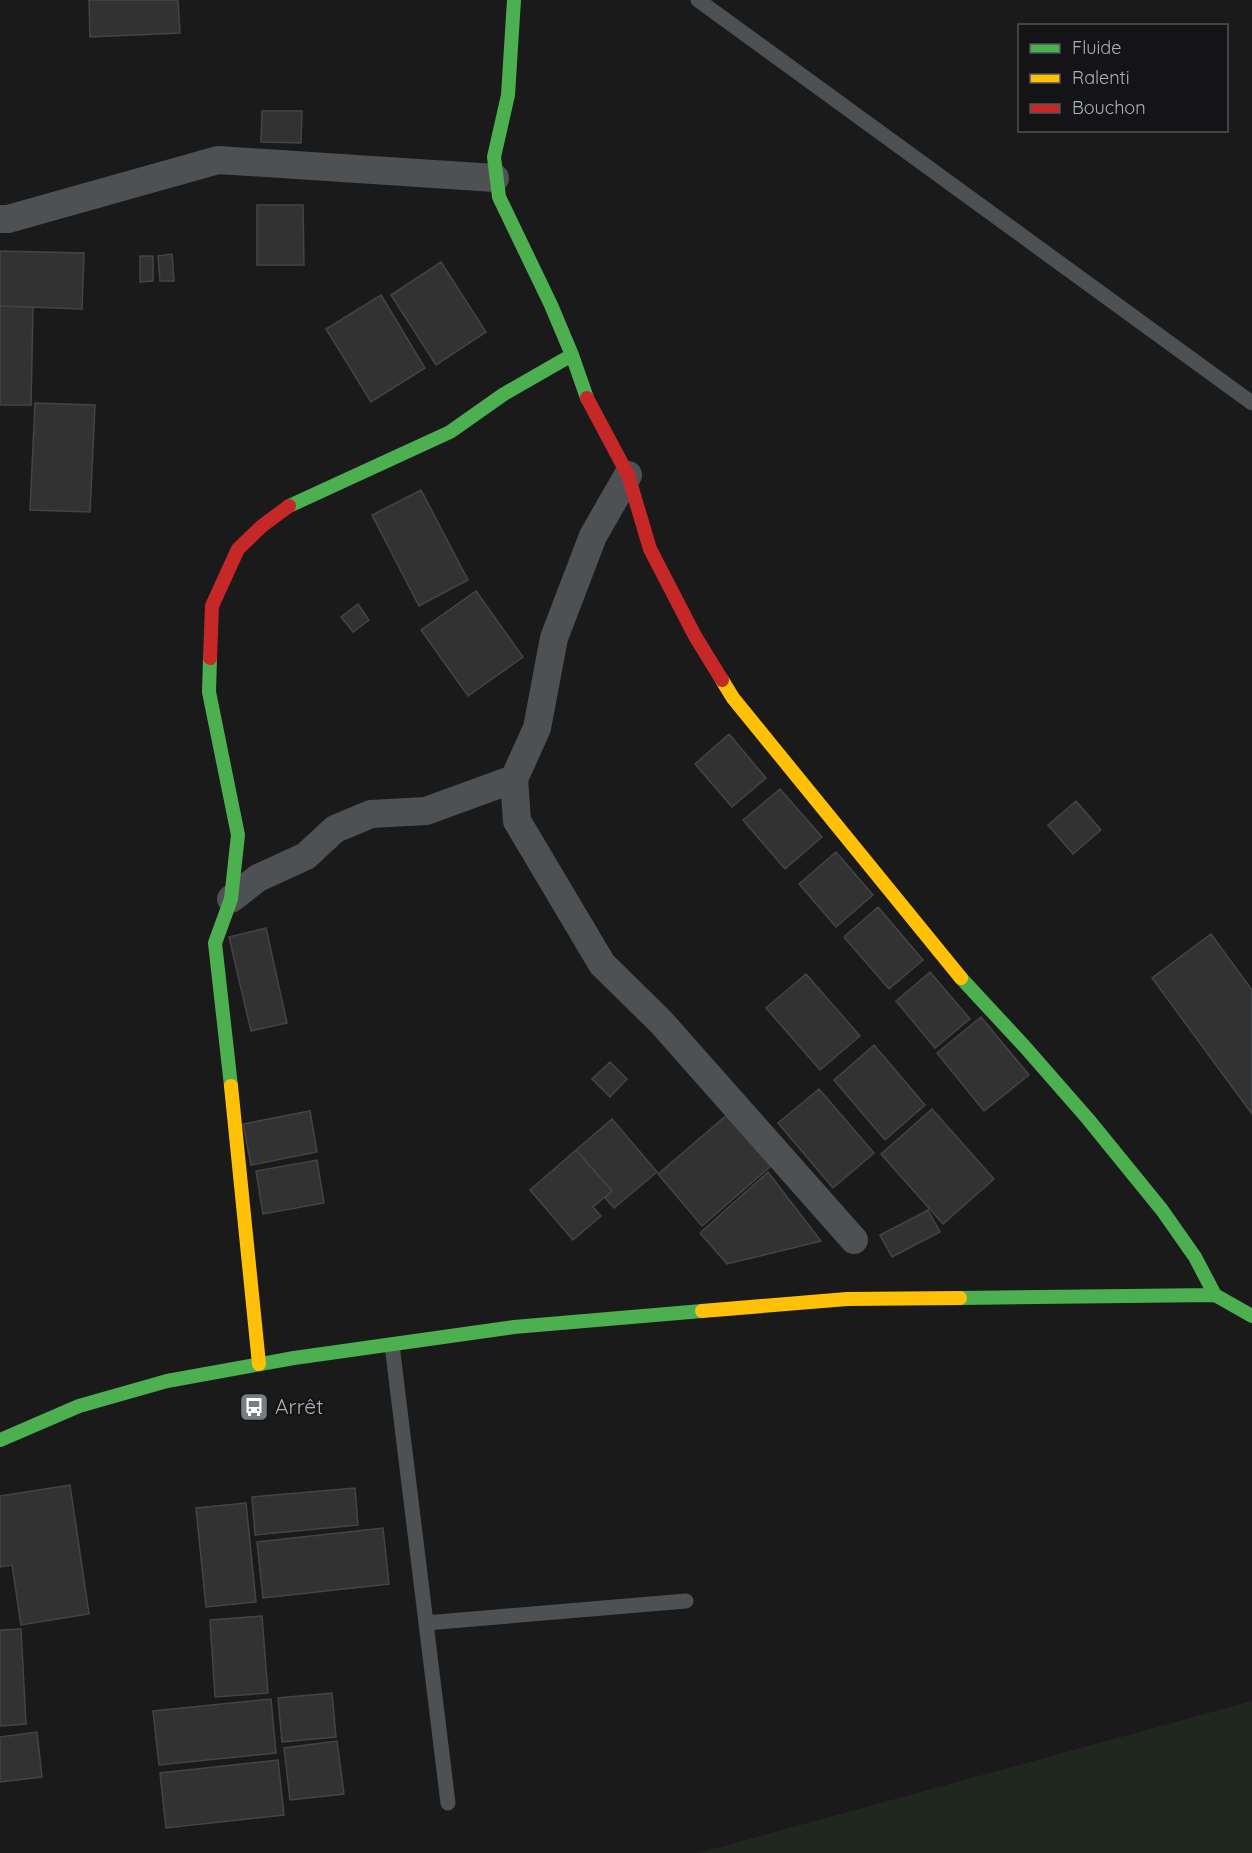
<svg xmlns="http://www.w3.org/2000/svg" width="1252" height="1853" viewBox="0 0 1252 1853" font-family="Quicksand,sans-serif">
<rect width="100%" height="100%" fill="#1a1a1a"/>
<path fill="#20271f" d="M1252 1701V1853H698Z"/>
<path fill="#323232" stroke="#424546" stroke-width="1.5" d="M89 0H178L180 33 90 37Z
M262 111H302L301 143 261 142Z
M257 205H303L304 265H257Z
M0 251 84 253 82 309 0 306Z
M172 254 174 281H160L158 256Z
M140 256H153V281L140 282Z
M441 262 486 332 436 365 391 295Z
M381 295 425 368 371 402 326 329Z
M0 306 33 307 31 405H0Z
M35 403 95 405 90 512 30 510Z
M421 490 468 580 419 606 372 515Z
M476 591 523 657 468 696 421 630Z
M358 604 369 620 353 632 341 617Z
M729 734 766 778 732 807 695 764Z
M780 789 822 837 785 869 743 820Z
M1076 801 1101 830 1073 854 1048 825Z
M836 852 873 895 836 927 799 884Z
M878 907 923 960 889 989 844 937Z
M266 928 287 1023 251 1031 229 937Z
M1211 934 1252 990V1114L1152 978Z
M930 972 970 1019 935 1048 896 1001Z
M806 974 860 1036 820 1070 766 1008Z
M981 1017 1029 1075 984 1111 937 1053Z
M874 1045 925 1105 885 1140 834 1080Z
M610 1062 627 1079 610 1097 592 1079Z
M819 1089 874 1153 833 1188 778 1123Z
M932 1109 994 1179 943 1224 881 1154Z
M310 1111 317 1152 251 1165 243 1124Z
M728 1114 772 1165 702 1226 658 1174Z
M612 1119 657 1172 614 1208 605 1198 612 1191 576 1150Z
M576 1150 612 1191 593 1207 601 1216 573 1240 530 1190Z
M317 1160 324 1203 263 1214 256 1171Z
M768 1172 821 1241 727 1264 700 1233Z
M928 1210 940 1232 892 1257 880 1235Z
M70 1485 89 1614 21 1625 12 1565 0 1567V1496Z
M355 1488 358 1525 255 1535 252 1497Z
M246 1503 256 1602 206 1607 196 1508Z
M383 1528 389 1584 263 1598 257 1542Z
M262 1616 268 1693 215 1697 210 1620Z
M21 1629 26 1724 0 1726V1630Z
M332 1693 336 1737 282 1742 278 1698Z
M271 1699 276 1753 159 1765 153 1711Z
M37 1732 42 1777 0 1782V1737Z
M337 1741 344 1794 290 1800 284 1748Z
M278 1760 284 1815 166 1828 160 1773Z"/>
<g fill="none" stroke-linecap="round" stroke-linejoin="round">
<path stroke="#4e5153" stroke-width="15" d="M698 0 1252 403
M392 1345 448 1803
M426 1623 686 1601"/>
<path stroke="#4e5153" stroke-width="28" d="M0 219H8L218 160 495 178
M628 475 593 536 554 638 537 728 514 779 517 821 602 964 661 1022 854 1240
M231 899 258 878 306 856 335 829 371 814 426 811 514 779"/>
<path stroke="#4caf50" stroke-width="14" d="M514 0 508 95 494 157 499 197 551 305 572 355 587 398
M289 506 450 432 504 394 572 355
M210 658 209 692 238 835 231 899 215 943 231 1086
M961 978 1025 1047 1088 1119 1162 1210 1195 1257 1215 1295
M960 1298 1215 1295 1252 1316
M0 1440 79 1406 167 1381 294 1358 514 1327 702 1311"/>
<path stroke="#ffc107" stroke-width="14" d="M722 680 733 698 961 978
M231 1086 259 1364
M702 1311 847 1299 960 1298"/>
<path stroke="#c62828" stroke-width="14" d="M587 398 628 475 650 549 695 636 722 680
M210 658 212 606 238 549 262 526 289 506"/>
</g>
<defs>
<g id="bus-square" transform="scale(1.5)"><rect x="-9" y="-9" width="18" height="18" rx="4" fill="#787d82" stroke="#141416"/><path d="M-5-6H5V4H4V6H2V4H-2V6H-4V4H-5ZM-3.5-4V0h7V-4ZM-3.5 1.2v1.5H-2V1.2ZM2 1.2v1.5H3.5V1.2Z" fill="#fff"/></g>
</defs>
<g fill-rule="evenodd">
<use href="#bus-square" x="254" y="1407"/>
</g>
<g text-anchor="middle" stroke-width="4.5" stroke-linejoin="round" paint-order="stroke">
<g font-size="21" fill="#abb3ba" stroke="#141416" text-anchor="start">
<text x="275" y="1414">Arrêt</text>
</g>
</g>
<rect x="1018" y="24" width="210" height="108" fill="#141416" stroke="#505458" stroke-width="1.5"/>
<rect x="1030" y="44" width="30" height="9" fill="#4caf50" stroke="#505458" stroke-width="1.5"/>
<text x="1072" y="54" font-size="18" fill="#abb3ba">Fluide</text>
<rect x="1030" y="74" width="30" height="9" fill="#ffc107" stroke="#505458" stroke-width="1.5"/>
<text x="1072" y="84" font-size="18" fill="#abb3ba">Ralenti</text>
<rect x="1030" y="104" width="30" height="9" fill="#c62828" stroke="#505458" stroke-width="1.5"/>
<text x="1072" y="114" font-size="18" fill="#abb3ba">Bouchon</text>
</svg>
